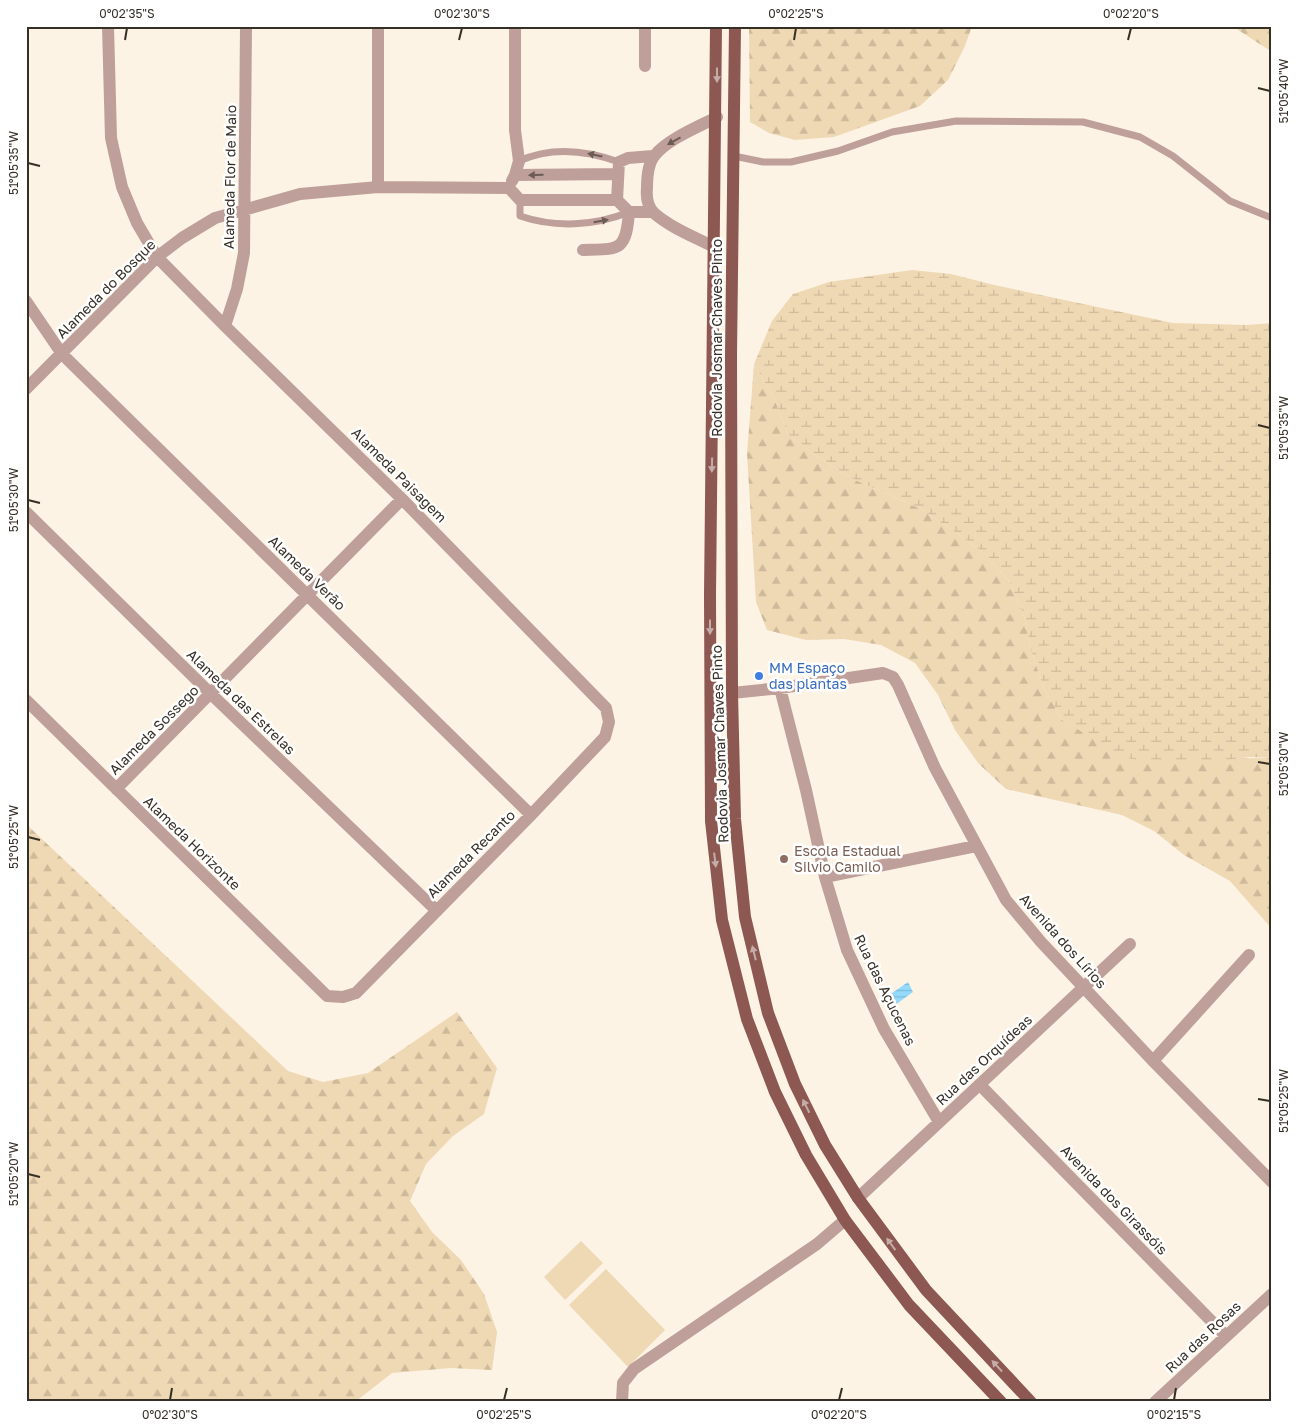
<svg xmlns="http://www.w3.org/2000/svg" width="1298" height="1428" viewBox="0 0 1298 1428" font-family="'Golos Text',sans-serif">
<defs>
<pattern id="forest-firs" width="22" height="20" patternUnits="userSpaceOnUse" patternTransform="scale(1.25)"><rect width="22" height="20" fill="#efd8b4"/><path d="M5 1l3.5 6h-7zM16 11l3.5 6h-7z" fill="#ceba9b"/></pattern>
<pattern id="wetland-marsh" width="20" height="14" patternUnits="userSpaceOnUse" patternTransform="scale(1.25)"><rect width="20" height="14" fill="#efd8b4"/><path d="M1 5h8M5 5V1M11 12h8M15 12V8" fill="none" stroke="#ceba9b"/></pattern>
<pattern id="water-rules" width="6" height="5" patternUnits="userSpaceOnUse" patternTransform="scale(1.25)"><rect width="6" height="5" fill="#94dafc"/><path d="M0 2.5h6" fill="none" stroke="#80bbd8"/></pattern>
</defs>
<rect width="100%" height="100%" fill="#fdf3e4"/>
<path fill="url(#forest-firs)" d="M749 26H972L965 46 948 80 920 106 834 137 795 140 769 133 750 122Z
M1232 26H1272V52Z
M754 364 774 398 788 434 818 457 851 478 921 509 952 530 984 553 1009 581 1024 616 1032 653 1044 688 1062 720 1135 760 1272 758V929L1230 881 1184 855 1154 831 1122 815 1006 789 978 763 955 730 938 695 915 663 881 645 844 639 806 640 767 630 756 602 747 454Z
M26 824 288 1071 323 1082 368 1073 457 1012 497 1068 484 1114 453 1136 426 1164 410 1201 432 1232 461 1260 484 1294 497 1332 492 1370 451 1368 392 1373 355 1402H26Z"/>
<path fill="url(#wetland-marsh)" d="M912 270 951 274 994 285 1173 323 1247 325 1272 323V758L1250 757 1211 762 1135 760 1098 745 1094 739 1062 720 1044 688 1032 653 1024 616 1009 581 984 553 952 530 921 509 851 478 818 457 788 434 774 398 754 364 772 321 793 294 829 282Z"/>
<path fill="#efd8b4" d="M581 1241 603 1263 565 1300 544 1277Z
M606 1269 665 1330 628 1367 569 1305Z"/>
<path fill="url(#water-rules)" d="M908 982 913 992 895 1005 889 995Z"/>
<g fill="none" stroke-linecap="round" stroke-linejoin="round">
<path stroke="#be9f9a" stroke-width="7" d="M734 156 763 162H791L838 151 892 132 956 121 1083 122 1140 137 1173 156 1230 201 1272 218
M519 161C552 146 586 150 619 162
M520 200V216C555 228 595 226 629 212"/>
<path stroke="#be9f9a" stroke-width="12" d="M515 26V130L519 161 515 175
M645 66V26
M512 181 515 175 618 174
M378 187V26
M509 188 520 200H617
M653 212H629L617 200 619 162 628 158 653 156
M714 247C695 237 671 228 654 213 647 206 646 198 647 188 647 179 648 163 655 155 668 139 698 127 717 117
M583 250C619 249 626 252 629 212
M26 301 62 354 531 815
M225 326 237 289 244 253 246 26
M26 389 157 257 182 238 215 218 300 194 378 187 509 188
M26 512 210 693 437 911
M780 688 806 790 825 877 847 950 884 1029 939 1122
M732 693 780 688 883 673 893 677 898 685 935 768 1006 900 1041 942 1153 1061 1272 1182
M26 700 327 996 343 997 356 993 531 815 605 737 609 722 606 708 402 499 225 326 157 257 137 223 122 187 111 138 108 26
M116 789 402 499
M825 877 976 846
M1153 1061 1249 955
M980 1085 1226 1336
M858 1198 1130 944
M622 1402 623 1383 634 1369 817 1244 845 1220
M1155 1402 1272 1294"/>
<path stroke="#8c5851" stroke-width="12" d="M716 26 710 596 711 821 722 920 747 1019 775 1092 806 1155 845 1220 909 1305 1001 1402
M735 26 731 355 732 693 735 819 745 917 768 1013 795 1084 825 1145 858 1198 926 1290 1031 1402"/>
</g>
<defs><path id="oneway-solid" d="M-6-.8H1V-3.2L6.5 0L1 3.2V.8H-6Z" transform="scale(1.25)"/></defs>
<g fill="#c6aca8">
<use href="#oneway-solid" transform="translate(717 75) rotate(90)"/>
<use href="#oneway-solid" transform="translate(712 465) rotate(91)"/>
<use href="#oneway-solid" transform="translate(710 627) rotate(90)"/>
<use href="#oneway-solid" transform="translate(715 860) rotate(83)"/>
<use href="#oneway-solid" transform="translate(754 953) rotate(-104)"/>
<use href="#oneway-solid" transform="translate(806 1106) rotate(-116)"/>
<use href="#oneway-solid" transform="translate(891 1244) rotate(-126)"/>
<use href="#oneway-solid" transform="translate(997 1366) rotate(-133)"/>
</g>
<g fill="#6c5c54">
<use href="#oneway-solid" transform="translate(674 141) rotate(151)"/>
<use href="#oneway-solid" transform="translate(595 155) rotate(-168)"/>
<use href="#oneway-solid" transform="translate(536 175) rotate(179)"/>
<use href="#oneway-solid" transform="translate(601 221) rotate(-10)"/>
</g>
<path fill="none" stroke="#352f26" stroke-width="2" d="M125 40 127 28M459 40 462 28M794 40 796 28M1128 40 1131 28M1258 88 1270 91M28 163 40 166M1258 425 1270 428M28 500 40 503M1258 762 1270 764M28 837 40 840M1258 1099 1270 1101M28 1174 40 1177M170 1400 172 1388M504 1400 507 1388M839 1400 842 1388M1174 1400 1176 1388"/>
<circle fill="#3f7fe0" stroke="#fff" stroke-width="2" cx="759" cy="676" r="5"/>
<circle fill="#8d6e63" stroke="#fff" stroke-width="2" cx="784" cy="859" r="5"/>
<g text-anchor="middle" stroke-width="5" stroke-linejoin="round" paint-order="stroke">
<g font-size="14" fill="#352f26" stroke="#fff">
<text transform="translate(230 177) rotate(-89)" y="5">Alameda Flor de Maio</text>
<text transform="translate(106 289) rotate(-45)" y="5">Alameda do Bosque</text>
<text transform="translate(717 338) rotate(-90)" y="5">Rodovia Josmar Chaves Pinto</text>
<text transform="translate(399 475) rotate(45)" y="5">Alameda Paisagem</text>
<text transform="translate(307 573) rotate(44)" y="5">Alameda Verão</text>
<text transform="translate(241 702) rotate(44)" y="5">Alameda das Estrelas</text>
<text transform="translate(154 730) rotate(-45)" y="5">Alameda Sossego</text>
<text transform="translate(720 744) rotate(-92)" y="5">Rodovia Josmar Chaves Pinto</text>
<text transform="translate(192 843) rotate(44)" y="5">Alameda Horizonte</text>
<text transform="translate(471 854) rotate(-45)" y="5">Alameda Recanto</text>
<text transform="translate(1063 941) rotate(48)" y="5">Avenida dos Lírios</text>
<text transform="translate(885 990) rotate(64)" y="5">Rua das Açucenas</text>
<text transform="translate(984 1060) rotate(-43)" y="5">Rua das Orquídeas</text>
<text transform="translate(1114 1200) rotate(46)" y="5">Avenida dos Girassóis</text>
<text transform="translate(1203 1337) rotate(-43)" y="5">Rua das Rosas</text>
</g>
<g font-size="14" fill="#366cbe" stroke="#fff" text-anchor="start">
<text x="769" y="673">MM Espaço<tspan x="769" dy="16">das plantas</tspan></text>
</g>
<g font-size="14" fill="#785e54" stroke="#fff" text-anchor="start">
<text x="794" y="856">Escola Estadual<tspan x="794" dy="16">Silvio Camilo</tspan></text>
</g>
</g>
<rect width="1298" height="1428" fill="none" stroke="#ffffff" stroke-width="55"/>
<rect x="28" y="28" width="1242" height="1372" fill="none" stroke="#352f26" stroke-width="2"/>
<g font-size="12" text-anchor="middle" fill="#352f26">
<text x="127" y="18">0°02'35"S</text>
<text x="462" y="18">0°02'30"S</text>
<text x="796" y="18">0°02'25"S</text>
<text x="1131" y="18">0°02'20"S</text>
<text transform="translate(1284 91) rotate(-90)" y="4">51°05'40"W</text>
<text transform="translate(14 163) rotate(-90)" y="4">51°05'35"W</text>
<text transform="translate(1284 428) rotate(-90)" y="4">51°05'35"W</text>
<text transform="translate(14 500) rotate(-90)" y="4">51°05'30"W</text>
<text transform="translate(1284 764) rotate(-90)" y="4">51°05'30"W</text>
<text transform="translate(14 837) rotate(-90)" y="4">51°05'25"W</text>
<text transform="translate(1284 1101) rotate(-90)" y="4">51°05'25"W</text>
<text transform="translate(14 1174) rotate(-90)" y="4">51°05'20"W</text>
<text x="170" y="1419">0°02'30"S</text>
<text x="504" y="1419">0°02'25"S</text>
<text x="839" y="1419">0°02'20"S</text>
<text x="1174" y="1419">0°02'15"S</text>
</g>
</svg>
